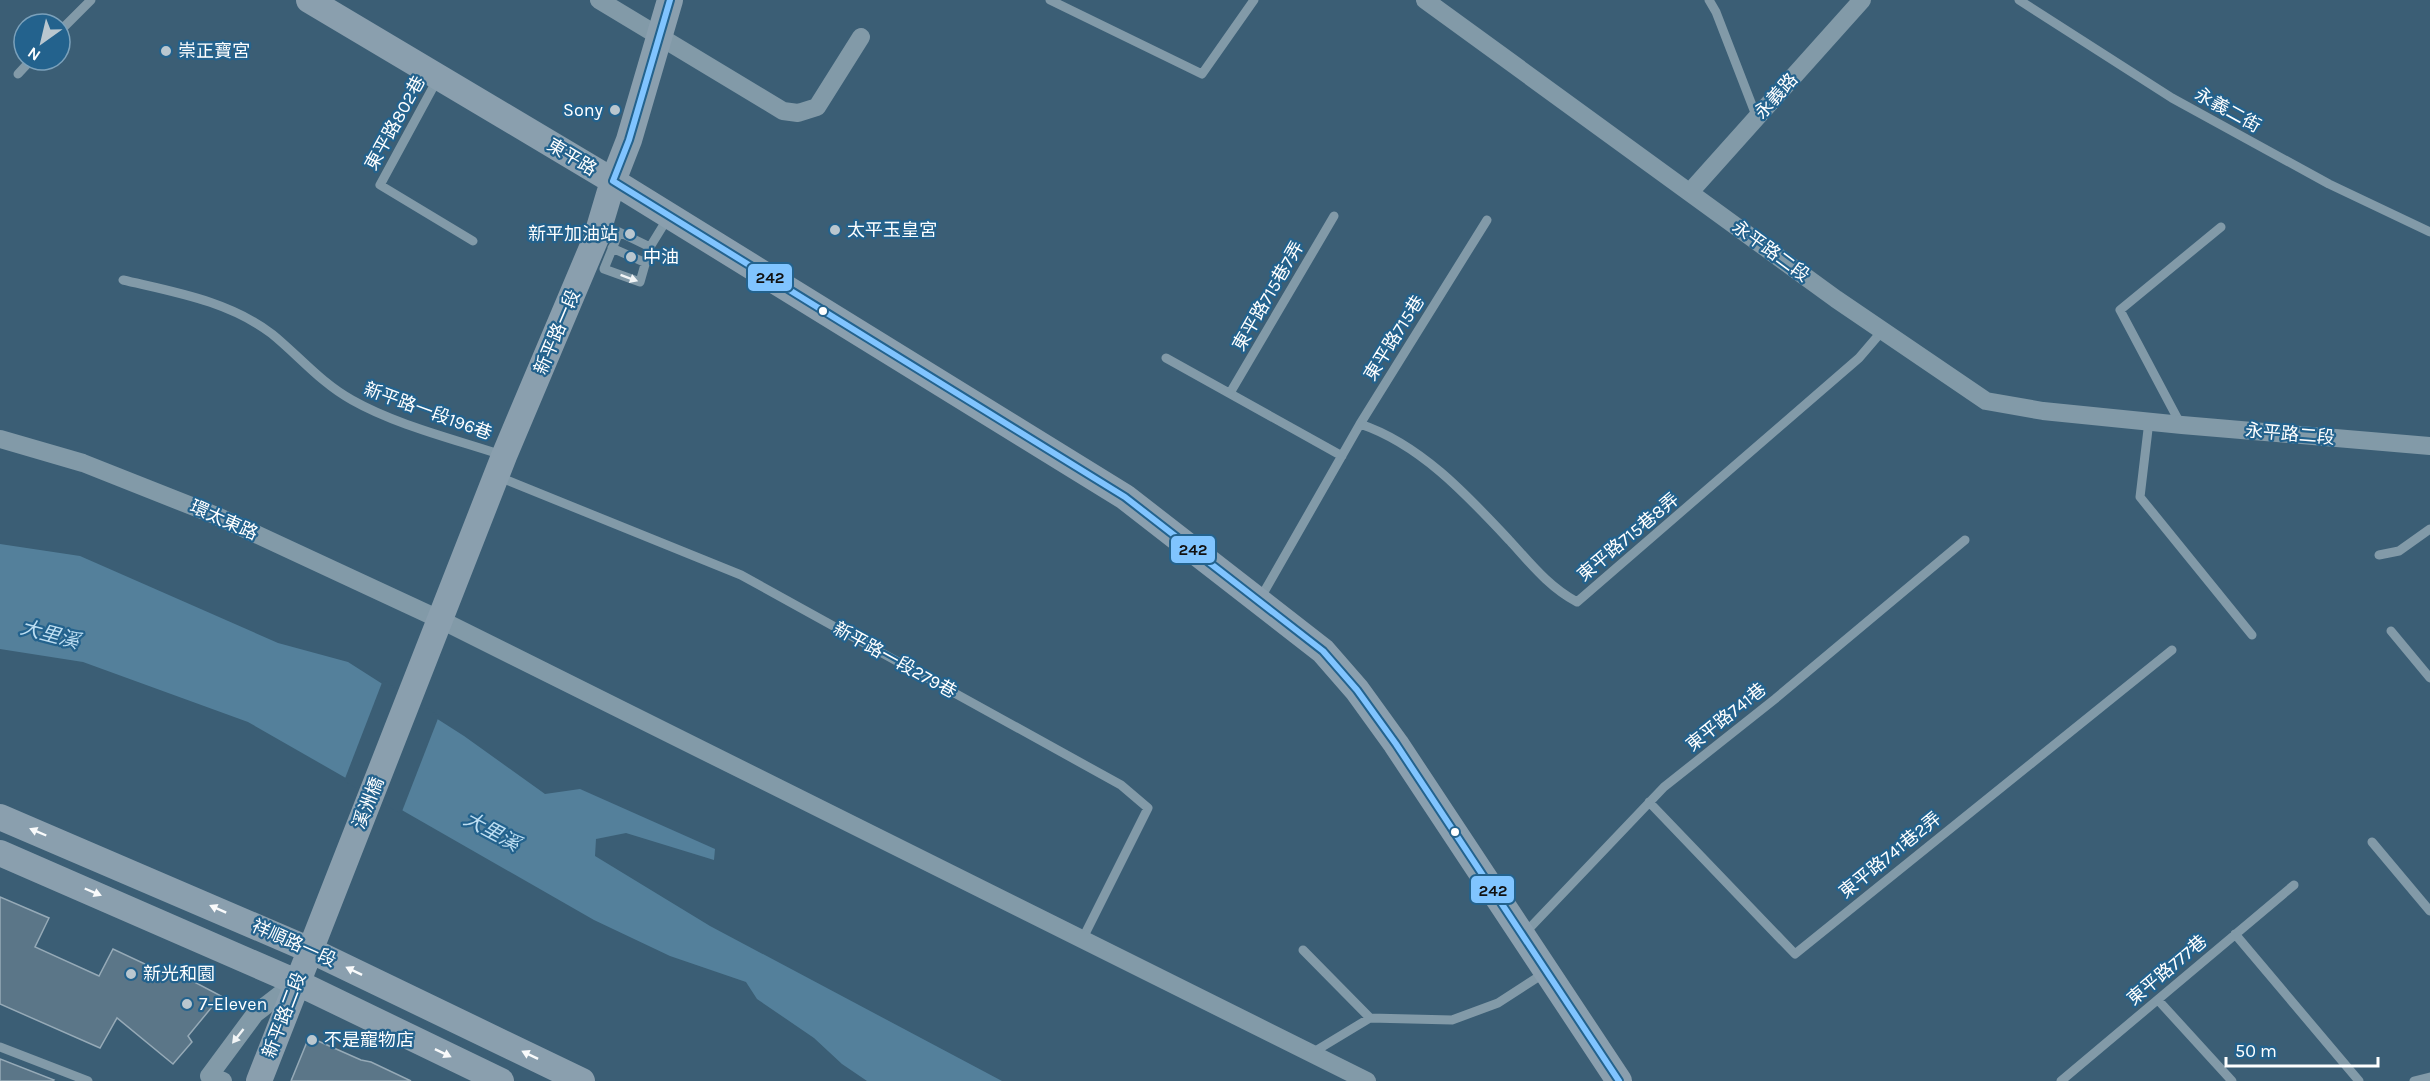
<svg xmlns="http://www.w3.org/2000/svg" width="2430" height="1081" viewBox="0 0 2430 1081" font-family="Karla,'Noto Sans TC',sans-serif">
<rect width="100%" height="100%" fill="#3b5e75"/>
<path fill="#54809b" d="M0 544 80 556 278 643 348 662 464 736 545 794 580 789 715 849 714 860 626 833 596 839 595 856 710 926 1002 1081H867L842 1064 814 1038 757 999 746 982 670 956 594 920 248 722 83 662 0 649Z"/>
<path fill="#3b5e75" d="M383 680 439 716 401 814 344 781Z"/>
<path fill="#5b7688" stroke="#96aab7" stroke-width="1.5" d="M0 897 49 918 35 947 99 976 113 949 164 973 166 967 221 996 188 1036 192 1042 173 1064 117 1018 100 1048 0 1004Z
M309 1037 361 1060 371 1062 411 1081H291Z
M0 1059 54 1080 53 1081H0Z"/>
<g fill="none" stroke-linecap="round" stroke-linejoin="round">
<path stroke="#829aa8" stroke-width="9" d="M1050 0 1202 74 1254 0
M1709 0 1716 12 1757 118
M2019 0 2172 98 2329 184 2430 232
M60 31 91 0
M18 74 31 60
M437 80 380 185 473 241
M650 247 640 282 604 269 619 232 650 247 669 216
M612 248 646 263
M123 280C174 292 229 301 272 334 299 356 321 383 352 400 396 425 454 439 502 455
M1166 358 1342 456
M1230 393 1334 216
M2149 421 2140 497 2252 635
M1360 424C1420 444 1467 495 1510 541 1531 564 1549 587 1577 602L1859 358 1883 330
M2181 425 2120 310 2221 227
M499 477 741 575 1121 785 1148 808 1083 938
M2379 555 2399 551 2430 529
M1260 599 1360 424 1487 220
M2391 631 2430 678
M1649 802 1795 954 2172 650
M2372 842 2430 911
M1524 934 1664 787 1775 699 1965 540
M2235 934 2359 1081
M1303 950 1370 1018
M2158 1000 2232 1081
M0 1047 88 1081
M1312 1053 1370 1018 1452 1020 1498 1003 1546 972
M2061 1081 2294 885
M2414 1081 2430 1077"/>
<path stroke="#829aa8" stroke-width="18" d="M599 0 783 111 798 113 817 107 861 37
M1425 0 1836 299 1986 401 2043 411 2182 425 2430 446
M1690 192 1862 0
M0 439 83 463 217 516 441 620 1367 1081
M223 1081 209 1076 255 1014 296 982"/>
<path stroke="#8a9fae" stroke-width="26" d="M309 0 613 181 1125 497 1323 651 1357 690 1396 744 1619 1081
M0 817 310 950 582 1081
M0 853 296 982 501 1081
M259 1081 504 456 596 238 613 181 629 140 670 0"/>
<g stroke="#23628d" stroke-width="10">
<path id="bus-1" d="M613 181 1125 497 1323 651 1357 690 1396 744 1619 1081
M613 181 629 140 670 0"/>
</g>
<use href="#bus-1" stroke="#80c4ff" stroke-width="6"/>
</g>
<defs><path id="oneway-solid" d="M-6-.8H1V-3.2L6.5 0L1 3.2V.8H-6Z" transform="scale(1.5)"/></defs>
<g fill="#f2f5f6">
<use href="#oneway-solid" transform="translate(629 278) rotate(20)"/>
<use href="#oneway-solid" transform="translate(238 1036) rotate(128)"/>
</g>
<g fill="#f9fafb">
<use href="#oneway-solid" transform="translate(38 832) rotate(-157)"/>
<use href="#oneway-solid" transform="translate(93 892) rotate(23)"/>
<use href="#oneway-solid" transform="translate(218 909) rotate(-156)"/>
<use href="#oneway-solid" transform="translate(354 971) rotate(-154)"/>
<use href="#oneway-solid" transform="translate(443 1053) rotate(26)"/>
<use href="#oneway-solid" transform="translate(530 1055) rotate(-154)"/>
</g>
<g fill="#bac7cf" stroke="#23628d" stroke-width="2">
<circle cx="166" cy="51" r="6"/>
<circle cx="615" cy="110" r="6"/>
<circle cx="835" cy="230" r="6"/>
<circle cx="630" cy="234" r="6"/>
<circle cx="631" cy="257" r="6"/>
<circle cx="131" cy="974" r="6"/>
<circle cx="187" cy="1004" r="6"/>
<circle cx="312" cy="1040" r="6"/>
</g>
<g fill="#fff" stroke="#23628d" stroke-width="2">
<circle cx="823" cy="311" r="5"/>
<circle cx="1455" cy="832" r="5"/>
</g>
<g text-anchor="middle" stroke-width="4.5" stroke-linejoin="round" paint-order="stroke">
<g font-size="18" fill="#fff" stroke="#23628d" text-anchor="start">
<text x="178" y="57">崇正寶宮</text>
<text x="603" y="116" text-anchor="end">Sony</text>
<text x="847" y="236">太平玉皇宮</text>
<text x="618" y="240" text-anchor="end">新平加油站</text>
<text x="643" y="263">中油</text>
<text x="143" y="980">新光和園</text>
<text x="199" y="1010">7-Eleven</text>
<text x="324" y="1046">不是寵物店</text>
</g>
<g font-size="18" fill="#fff" stroke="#23628d">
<text transform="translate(1776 96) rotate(-48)" y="6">永義路</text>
<text transform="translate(2228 110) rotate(29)" y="6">永義二街</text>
<text transform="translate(395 123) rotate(-61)" y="6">東平路802巷</text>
<text transform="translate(572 157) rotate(31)" y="6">東平路</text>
<text transform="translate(1771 251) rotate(36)" y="6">永平路二段</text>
<text transform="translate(1268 296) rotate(-60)" y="6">東平路715巷7弄</text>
<text transform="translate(557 332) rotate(-67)" y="6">新平路一段</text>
<text transform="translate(1394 338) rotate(-58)" y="6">東平路715巷</text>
<text transform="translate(428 411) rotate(20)" y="6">新平路一段196巷</text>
<text transform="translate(2290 434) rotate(5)" y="6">永平路二段</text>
<text transform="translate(224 520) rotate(24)" y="6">環太東路</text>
<text transform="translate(1628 537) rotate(-40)" y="6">東平路715巷8弄</text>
<text transform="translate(895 660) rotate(29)" y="6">新平路一段279巷</text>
<text transform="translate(1726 717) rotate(-39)" y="6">東平路741巷</text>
<text transform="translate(368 803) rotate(-68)" y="6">溪洲橋</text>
<text transform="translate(1890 855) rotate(-39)" y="6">東平路741巷2弄</text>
<text transform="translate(294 943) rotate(24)" y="6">祥順路一段</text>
<text transform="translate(2167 970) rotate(-40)" y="6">東平路777巷</text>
<text transform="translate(284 1015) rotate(-69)" y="6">新平路二段</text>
</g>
<g font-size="20" font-style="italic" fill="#bddef2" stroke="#23628d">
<text transform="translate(50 634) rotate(15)" y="7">大里溪</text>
<text transform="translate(492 831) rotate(28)" y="7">大里溪</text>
</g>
</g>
<g stroke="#23628d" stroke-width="2">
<rect x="747" y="263" width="46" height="29" rx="6" fill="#80c4ff"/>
<rect x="1170" y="535" width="46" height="29" rx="6" fill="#80c4ff"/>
<rect x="1470" y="875" width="45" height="29" rx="6" fill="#80c4ff"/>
</g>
<g font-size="16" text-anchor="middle" font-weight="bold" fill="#111">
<text x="770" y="283">242</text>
<text x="1193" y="555">242</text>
<text x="1493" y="896">242</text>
</g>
<g transform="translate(42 42) rotate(214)"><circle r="28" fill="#23628d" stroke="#7ba1bb" stroke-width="1.5"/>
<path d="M0-4.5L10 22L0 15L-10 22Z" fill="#bac7cf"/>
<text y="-9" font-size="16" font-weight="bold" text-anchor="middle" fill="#ffffff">N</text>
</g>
<path d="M2226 1057v9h152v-9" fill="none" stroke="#ffffff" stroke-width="3"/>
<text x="2235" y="1057" font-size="18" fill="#ffffff" stroke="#23628d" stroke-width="4.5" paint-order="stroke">50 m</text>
</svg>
